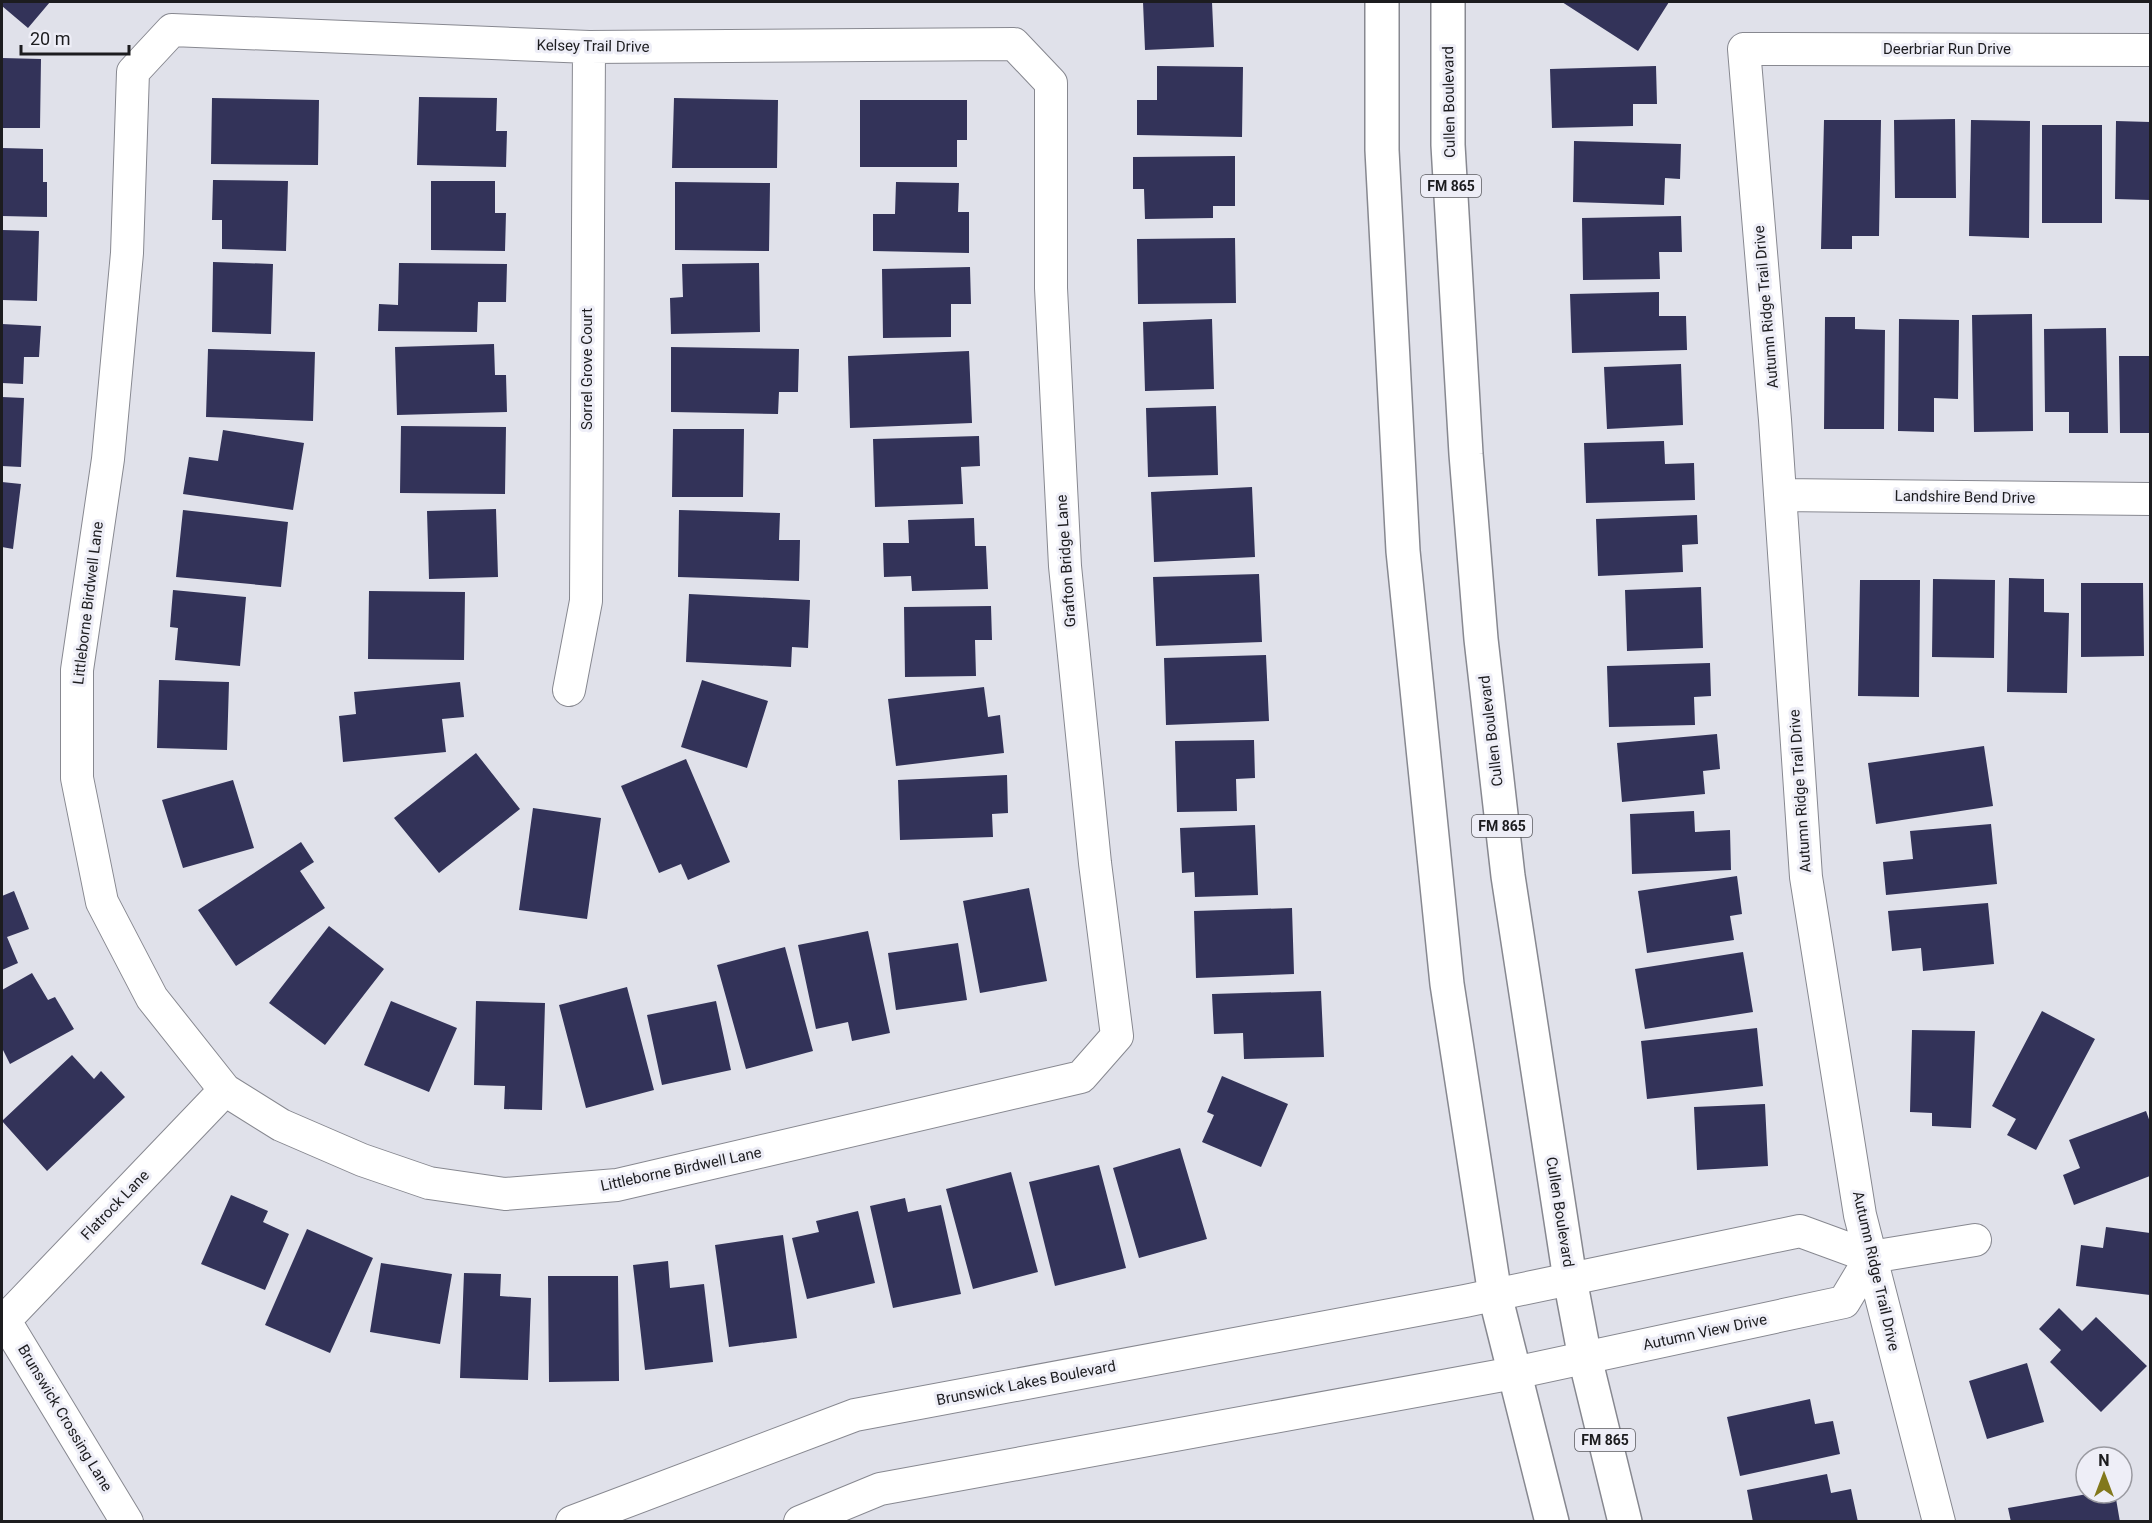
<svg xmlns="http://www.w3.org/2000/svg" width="2152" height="1523" viewBox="0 0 2152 1523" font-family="Roboto,sans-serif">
<rect width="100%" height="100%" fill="#e0e1ea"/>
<path fill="#333359" d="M2 2H50L28 28 2 6Z
M1143 2H1212L1214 47 1145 50Z
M1562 2H1669L1638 51Z
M2 58 41 59 40 128H2Z
M1157 66 1243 67 1242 137 1137 135V100H1157Z
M1656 66 1657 104H1633V126L1552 128 1550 69Z
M419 97 497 98 496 131H507L506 167 417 165Z
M212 98 319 100 318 165 211 164Z
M674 98 778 100 777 168H672Z
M860 100H967V140H957V167H860Z
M1955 119 1956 198H1895L1894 120Z
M1824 120H1881L1879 236H1852V249H1821Z
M1971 120 2030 121 2029 238 1969 236Z
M2116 121 2150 122V200L2115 199Z
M2042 125H2102V223H2042Z
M1574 141 1681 144 1680 179 1665 178 1664 205 1573 202Z
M2 148 43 149V182H47V217L2 216Z
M1235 156V206H1213V218L1145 219 1144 189H1133V157Z
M213 180 288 181 286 251 222 249V220H212Z
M431 181H495V213H506L505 251 431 250Z
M675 182 770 183 769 251 675 250Z
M896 182 959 183 958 212H969V253L873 251V214H895Z
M1681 216 1682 252H1659L1660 279 1583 280 1582 218Z
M2 230 39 231 37 301 2 300Z
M1235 238 1236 303 1138 304 1137 239Z
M213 262 273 264 271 334 212 332Z
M399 263 507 264 506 302H478L477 332 378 331 379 304 398 305Z
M759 263 760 332 671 334 670 298 683 297 682 264Z
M970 267 971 304H951V337L883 338 882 269Z
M1659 292V316H1686L1687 350 1572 353 1570 294Z
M2032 314 2033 431 1974 432 1972 315Z
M1825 317H1855V329L1885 330 1884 429H1824Z
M1212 319 1214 389 1145 391 1143 322Z
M1899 319 1959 320 1958 399 1934 398V432L1898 431Z
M2 324 41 326 39 357H24L23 384 2 383Z
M2106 328 2108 433H2069V412H2045L2044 329Z
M494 344 495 375H506L507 412 397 415 395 347Z
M671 347 799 349 798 392H779L778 414 671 412Z
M208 349 315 352 313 421 206 417Z
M969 351 972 423 850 428 848 356Z
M2119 356H2150V433H2120Z
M1681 364 1683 425 1607 429 1604 367Z
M2 397 24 398 21 467 2 466Z
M1216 406 1218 475 1148 477 1146 408Z
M401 426 506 427 505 494 400 493Z
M673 429H744L743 497H672Z
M223 430 304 443 293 510 183 494 189 457 218 461Z
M979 436 980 466 961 467 963 504 875 507 873 439Z
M1664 441 1665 464 1694 463 1695 500 1586 503 1584 443Z
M2 482 21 484 13 549 2 547Z
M1252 487 1255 557 1154 562 1151 492Z
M496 509 498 577 429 579 427 511Z
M183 510 288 522 281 587 176 577Z
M679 510 780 513 779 540H800L799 581 678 577Z
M1697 515 1698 544 1682 545 1683 572 1598 576 1596 519Z
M974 518 975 546H986L988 589 912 591 911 576 884 577 883 543H909L908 520Z
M1259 574 1262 642 1156 646 1153 577Z
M2009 578 2044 579V612L2069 613 2067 693 2007 692Z
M1933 579 1995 580 1994 658 1932 657Z
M1860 580H1920L1919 697 1858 696Z
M2081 583H2143L2144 656 2081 657Z
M1701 587 1703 648 1627 651 1625 590Z
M173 590 246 597 240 666 175 660 178 628 170 627Z
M369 591 465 592 464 660 368 659Z
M689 594 810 600 808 648 792 647 791 667 686 662Z
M991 606 992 640H975L976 676 905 677 904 607Z
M1266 655 1269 721 1166 725 1164 658Z
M1710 663 1711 696 1694 697 1695 725 1609 727 1607 666Z
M159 680 229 682 227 750 157 748Z
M702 680 768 701 747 768 681 747Z
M460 682 464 717 442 719 446 752 343 762 339 716 356 714 354 692Z
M984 687 988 717 1000 715 1004 753 896 766 888 699Z
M1717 734 1720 769 1703 771 1705 794 1622 802 1617 743Z
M1254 740 1255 778 1236 779 1237 811 1177 812 1175 741Z
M1984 746 1993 806 1876 824 1868 763Z
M476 753 520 809 439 873 394 818Z
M686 759 730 862 688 880 681 864 659 873 621 786Z
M1007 775 1008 813 992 814 993 837 900 840 898 780Z
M233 780 254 848 183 868 162 800Z
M533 808 601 818 587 919 519 910Z
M1694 811 1695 832 1730 830 1731 870 1632 874 1630 814Z
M1991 824 1997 884 1886 895 1883 862 1913 859 1910 831Z
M1255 825 1258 895 1195 897 1194 872 1182 873 1180 828Z
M301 842 314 862 300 871 325 908 236 966 198 910Z
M1737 876 1742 914 1730 916 1734 940 1647 953 1638 891Z
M1029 888 1047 981 980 993 963 901Z
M14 891 29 929 7 937 18 963 2 970V896Z
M1988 903 1994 964 1923 971 1921 948 1892 951 1888 911Z
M1292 908 1294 974 1196 978 1194 911Z
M329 926 384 969 325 1045 269 1003Z
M868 931 890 1033 852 1041 848 1022 816 1029 798 945Z
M958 943 967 1000 896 1010 888 953Z
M785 947 813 1051 746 1069 717 965Z
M1743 952 1753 1012 1645 1029 1635 969Z
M32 973 48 1000 55 997 74 1029 10 1064 2 1048V990Z
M627 987 654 1090 586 1108 559 1005Z
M1321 991 1324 1057 1244 1059 1243 1033 1214 1034 1212 994Z
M391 1001 457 1028 429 1092 364 1065Z
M476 1001 545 1003 542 1110 504 1109 505 1086 474 1085Z
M716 1001 731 1070 662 1085 647 1015Z
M2042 1011 2095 1039 2036 1150 2007 1135 2016 1119 1992 1106Z
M1757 1028 1763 1086 1647 1099 1641 1041Z
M1912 1030 1975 1031 1971 1128 1932 1126V1113L1910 1112Z
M72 1055 94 1079 101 1071 125 1097 47 1171 2 1121Z
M1222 1076 1288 1104 1261 1167 1202 1142 1214 1115 1207 1112Z
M1765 1104 1768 1166 1697 1170 1694 1107Z
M2146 1111 2150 1122V1176L2074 1205 2063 1175 2080 1168 2069 1140Z
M1180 1148 1207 1239 1139 1258 1113 1168Z
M1099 1165 1126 1268 1055 1286 1029 1182Z
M1011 1172 1038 1272 973 1289 946 1189Z
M231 1195 268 1211 263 1222 289 1234 265 1290 201 1264Z
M905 1198 908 1212 941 1205 961 1294 893 1308 870 1206Z
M858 1211 875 1283 807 1299 792 1238 819 1232 816 1221Z
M2106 1227 2150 1233V1295L2076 1286 2081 1245 2103 1248Z
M307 1229 373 1258 330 1353 265 1325Z
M783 1235 797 1338 729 1347 715 1245Z
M668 1261 670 1288 704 1284 713 1362 645 1370 633 1265Z
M381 1263 452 1274 440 1344 370 1332Z
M464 1273 501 1274 500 1296 531 1298 528 1380 460 1378Z
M548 1276H618L619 1381 549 1382Z
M2059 1308 2082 1331 2096 1317 2147 1366 2101 1412 2050 1362 2061 1350 2039 1329Z
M2027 1363 2044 1422 1987 1439 1969 1381Z
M1810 1399 1815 1424 1833 1421 1840 1454 1740 1476 1727 1417Z
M1827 1474 1831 1493 1851 1489 1858 1522H1753L1747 1490Z
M2093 1493H2115L2120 1522H2011L2008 1508Z"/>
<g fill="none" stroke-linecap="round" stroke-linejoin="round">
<g stroke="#878890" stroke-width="34">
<path id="minor" d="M172 30 589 47 1014 44 1051 83V288L1065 566 1095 863 1117 1036 1081 1077 617 1185 505 1194 429 1183 362 1160 281 1125 225 1090 152 998 102 902 77 778V670L108 459 127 253 133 72Z
M1780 495 2150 499
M569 690 586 601 589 47
M2 1316 127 1522
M5 1320 225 1090
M572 1522 855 1415 1465 1301 1800 1231 1871 1257 1975 1240
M800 1522 880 1489 1514 1373 1844 1302 1871 1257
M1939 1522 1860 1215 1806 877 1775 420 1744 49 2150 50"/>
</g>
<g stroke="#878890" stroke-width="36">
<path id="primary" d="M1382 2V150L1403 551 1447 984 1495 1295 1552 1522
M1448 2V145L1466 454 1481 639 1508 876 1570 1279 1585 1358 1625 1522"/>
</g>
<use href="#minor" stroke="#fff" stroke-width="32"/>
<use href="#primary" stroke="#fff" stroke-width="33"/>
</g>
<g text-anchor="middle" stroke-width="6" stroke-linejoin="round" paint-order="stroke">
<g fill="#eeeef7" stroke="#5b5b60" stroke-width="1.5">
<rect x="1421" y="175" width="60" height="22" rx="4.5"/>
<rect x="1472" y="815" width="60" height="22" rx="4.5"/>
<rect x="1575" y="1429" width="60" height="22" rx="4.5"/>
</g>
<g font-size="14" font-weight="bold" fill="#1c1c1f">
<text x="1451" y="191">FM 865</text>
<text x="1502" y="831">FM 865</text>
<text x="1605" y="1445">FM 865</text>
</g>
<g font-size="15" fill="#1c1c1f" stroke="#eeeef7">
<text transform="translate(593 46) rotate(1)" y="5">Kelsey Trail Drive</text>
<text x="1947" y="54">Deerbriar Run Drive</text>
<text transform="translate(1449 102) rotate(-91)" y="5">Cullen Boulevard</text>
<text transform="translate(1766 307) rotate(-95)" y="5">Autumn Ridge Trail Drive</text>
<text transform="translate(587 369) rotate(-90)" y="5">Sorrel Grove Court</text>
<text transform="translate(1965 497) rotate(1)" y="5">Landshire Bend Drive</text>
<text transform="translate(1066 561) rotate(-94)" y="5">Grafton Bridge Lane</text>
<text transform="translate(88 603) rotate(-83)" y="5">Littleborne Birdwell Lane</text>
<text transform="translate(1491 731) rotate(-97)" y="5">Cullen Boulevard</text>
<text transform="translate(1800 791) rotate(-94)" y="5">Autumn Ridge Trail Drive</text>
<text transform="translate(681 1169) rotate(-12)" y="5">Littleborne Birdwell Lane</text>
<text transform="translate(115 1205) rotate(-46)" y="5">Flatrock Lane</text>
<text transform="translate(1560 1212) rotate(81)" y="5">Cullen Boulevard</text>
<text transform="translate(1876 1271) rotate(77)" y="5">Autumn Ridge Trail Drive</text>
<text transform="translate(1705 1332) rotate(-12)" y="5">Autumn View Drive</text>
<text transform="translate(1026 1383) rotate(-11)" y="5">Brunswick Lakes Boulevard</text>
<text transform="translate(65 1418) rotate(59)" y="5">Brunswick Crossing Lane</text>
</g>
</g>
<rect width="2152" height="1523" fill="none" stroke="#1c1c1f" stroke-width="6"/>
<g transform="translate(2104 1475)"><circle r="28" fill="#eeeef7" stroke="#9a9aa1" stroke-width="1.5"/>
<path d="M0-4.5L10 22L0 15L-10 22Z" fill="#82781c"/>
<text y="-9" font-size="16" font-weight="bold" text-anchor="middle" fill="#1c1c1f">N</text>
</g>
<path d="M21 45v9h108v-9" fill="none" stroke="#1c1c1f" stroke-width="3"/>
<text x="30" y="45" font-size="18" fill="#1c1c1f" stroke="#eeeef7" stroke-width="4.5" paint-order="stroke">20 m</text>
</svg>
